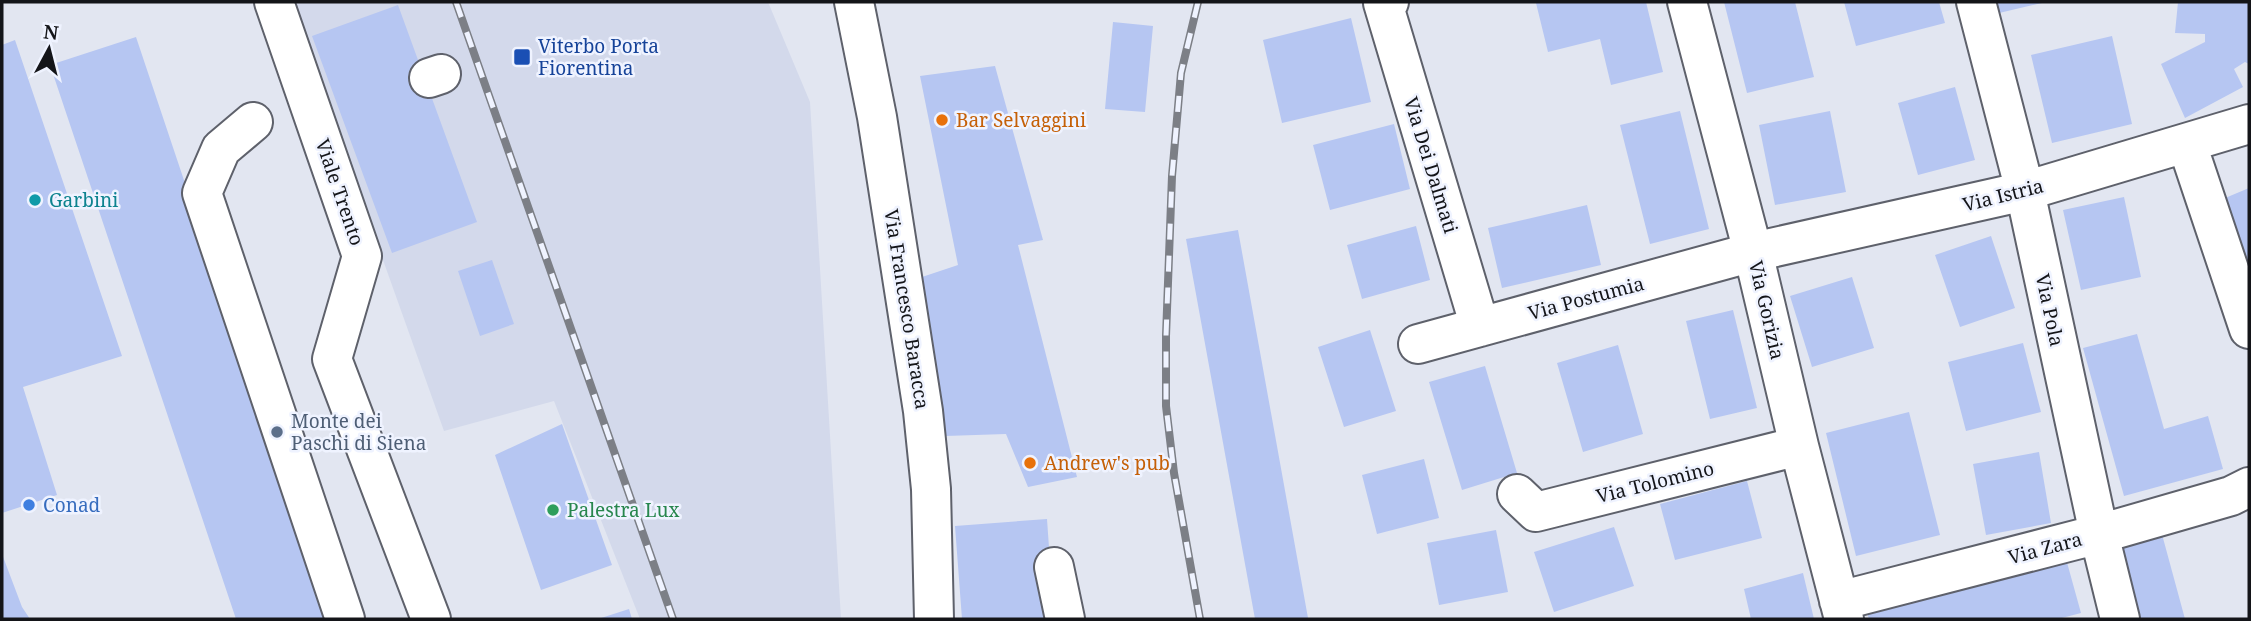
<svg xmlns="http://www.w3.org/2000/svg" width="2251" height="621" viewBox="0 0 2251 621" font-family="'Noto Serif',serif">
<rect width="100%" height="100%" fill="#e2e6f1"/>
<path fill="#d3d9eb" d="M291 2H768L810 102 841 619H640L554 401 444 431Z"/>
<path fill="#b6c6f2" d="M1539 2H1646L1663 72 1611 85 1600 39 1548 52 1536 3Z
M1724 2H1795L1814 77 1747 93Z
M1844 2H1939L1945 23 1856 46Z
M1997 2H2042V3L1999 13Z
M2178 2H2249V64L2245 62 2234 69 2243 87 2185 118 2161 64 2205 42V34L2175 33Z
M398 5 477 222 392 253 312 36Z
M1351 18 1371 102 1282 123 1263 40Z
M1113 22 1153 26 1145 112 1105 109Z
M2112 36 2132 124 2052 143 2031 55Z
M136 37 331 619H236L50 65Z
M15 40 122 356 23 387 57 495 2 513V45Z
M995 66 1043 240 1018 245 1077 477 1028 487 1006 434 945 436 922 277 958 265 920 76Z
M1955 87 1975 160 1918 175 1898 103Z
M1680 111 1709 229 1650 244 1620 125Z
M1830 111 1846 192 1775 205 1759 125Z
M1394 124 1410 189 1330 210 1313 145Z
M2249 188V296L2218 201Z
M2124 197 2141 277 2081 290 2063 210Z
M1587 205 1601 265 1502 288 1488 228Z
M1416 226 1430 280 1362 299 1347 245Z
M1238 230 1308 618 1300 619H1255L1186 239Z
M1991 236 2015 308 1960 327 1935 255Z
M492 260 514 324 480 336 458 271Z
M1852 277 1874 348 1812 367 1790 296Z
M1733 310 1757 408 1710 419 1686 321Z
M1370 330 1396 411 1344 427 1318 347Z
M2137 334 2164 429 2208 416 2223 469 2124 496 2083 348Z
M2023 343 2041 412 1966 431 1948 362Z
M1618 345 1643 434 1583 452 1557 363Z
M1485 366 1517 473 1462 490 1429 382Z
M1909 412 1940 535 1856 556 1826 433Z
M562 424 612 565 541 590 495 455Z
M2039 452 2051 523 1986 535 1973 464Z
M1424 459 1439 518 1377 534 1362 475Z
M1747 481 1762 538 1675 560 1660 504Z
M1047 519 1054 619H962L955 526Z
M1614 527 1634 586 1554 612 1534 552Z
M2160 527 2185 619H2135L2113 539Z
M1496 530 1508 592 1439 605 1427 543Z
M2063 548 2081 613 2058 619H1869L1864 603Z
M2 554 22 607 30 619H2Z
M1803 573 1814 619H1751L1744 589Z
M629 609 632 619H598Z"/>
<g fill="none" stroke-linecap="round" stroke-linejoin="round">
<g stroke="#5e616b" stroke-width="42">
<path id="minor" d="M274 2 362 256 332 359 431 619
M1389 2 1383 3 1480 327
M1687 2 1753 252 1799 446 1844 619
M1976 2 2025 191 2099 534 2120 619
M429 78 441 74
M253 122 221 149 202 193 345 619
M2187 144 2249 329
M1418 344 1753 252 2025 191 2249 124
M1517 494 1536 512 1799 446
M1054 567 1065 619
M1839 601 2099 534 2231 496 2249 487"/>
</g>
<g stroke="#5e616b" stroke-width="42">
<path id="major" d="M854 2 877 117 923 411 931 489 934 619"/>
</g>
<use href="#minor" stroke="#fff" stroke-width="38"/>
<use href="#major" stroke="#fff" stroke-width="38"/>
<g stroke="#7c7f86" stroke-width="8">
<path id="rail" d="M456 2 673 619
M1198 2 1181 73 1172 176 1166 336V406L1174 473 1200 619"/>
</g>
<use href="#rail" stroke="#eff3ff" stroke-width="5" stroke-dasharray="16" stroke-linecap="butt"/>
</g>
<rect fill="#1a4fb4" stroke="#eff3ff" stroke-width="2.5" x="513" y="48" width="18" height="18" rx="3.5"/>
<g fill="#e8710a" stroke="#eff3ff" stroke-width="2.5">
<circle cx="942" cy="120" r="7"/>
<circle cx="1030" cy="463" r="7"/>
</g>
<circle fill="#0f9aa8" stroke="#eff3ff" stroke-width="2.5" cx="35" cy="200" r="7"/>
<circle fill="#5c6f8a" stroke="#eff3ff" stroke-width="2.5" cx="277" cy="432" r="7"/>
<circle fill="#3f7fe0" stroke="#eff3ff" stroke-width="2.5" cx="29" cy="505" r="7"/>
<circle fill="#2e9e5b" stroke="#eff3ff" stroke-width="2.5" cx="553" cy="510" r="7"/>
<g text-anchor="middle" stroke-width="5" stroke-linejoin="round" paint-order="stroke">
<g font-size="19" fill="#164399" stroke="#eff3ff" text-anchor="start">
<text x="538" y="53">Viterbo Porta<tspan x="538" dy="22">Fiorentina</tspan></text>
</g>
<g font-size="19" fill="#c56008" stroke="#eff3ff" text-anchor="start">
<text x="956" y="127">Bar Selvaggini</text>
<text x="1044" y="470">Andrew's pub</text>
</g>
<g font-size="19" fill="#141519" stroke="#eff3ff">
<text transform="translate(1431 165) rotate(73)" y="7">Via Dei Dalmati</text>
<text transform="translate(340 192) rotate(71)" y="7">Viale Trento</text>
<text transform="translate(2003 195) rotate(-14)" y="7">Via Istria</text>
<text transform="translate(1586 298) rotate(-15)" y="7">Via Postumia</text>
<text transform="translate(907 309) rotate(81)" y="7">Via Francesco Baracca</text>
<text transform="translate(1767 310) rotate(77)" y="7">Via Gorizia</text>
<text transform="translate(2050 310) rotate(78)" y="7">Via Pola</text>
<text transform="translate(1655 482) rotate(-14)" y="7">Via Tolomino</text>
<text transform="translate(2045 548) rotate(-15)" y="7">Via Zara</text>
</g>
<g font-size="19" fill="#0d838f" stroke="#eff3ff" text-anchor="start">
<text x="49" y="207">Garbini</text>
</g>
<g font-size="19" fill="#4e5e75" stroke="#eff3ff" text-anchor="start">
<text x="291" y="428">Monte dei<tspan x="291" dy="22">Paschi di Siena</tspan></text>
</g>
<g font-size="19" fill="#366cbe" stroke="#eff3ff" text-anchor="start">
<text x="43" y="512">Conad</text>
</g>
<g font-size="19" fill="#27864d" stroke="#eff3ff" text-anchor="start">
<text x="567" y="517">Palestra Lux</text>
</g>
</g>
<rect width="2251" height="621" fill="none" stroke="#141519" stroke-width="7"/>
<g transform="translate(49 49) rotate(7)" stroke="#eff3ff" stroke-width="5" paint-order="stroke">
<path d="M0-5L12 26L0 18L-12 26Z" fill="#141519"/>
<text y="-10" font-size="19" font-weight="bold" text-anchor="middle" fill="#141519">N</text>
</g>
</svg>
